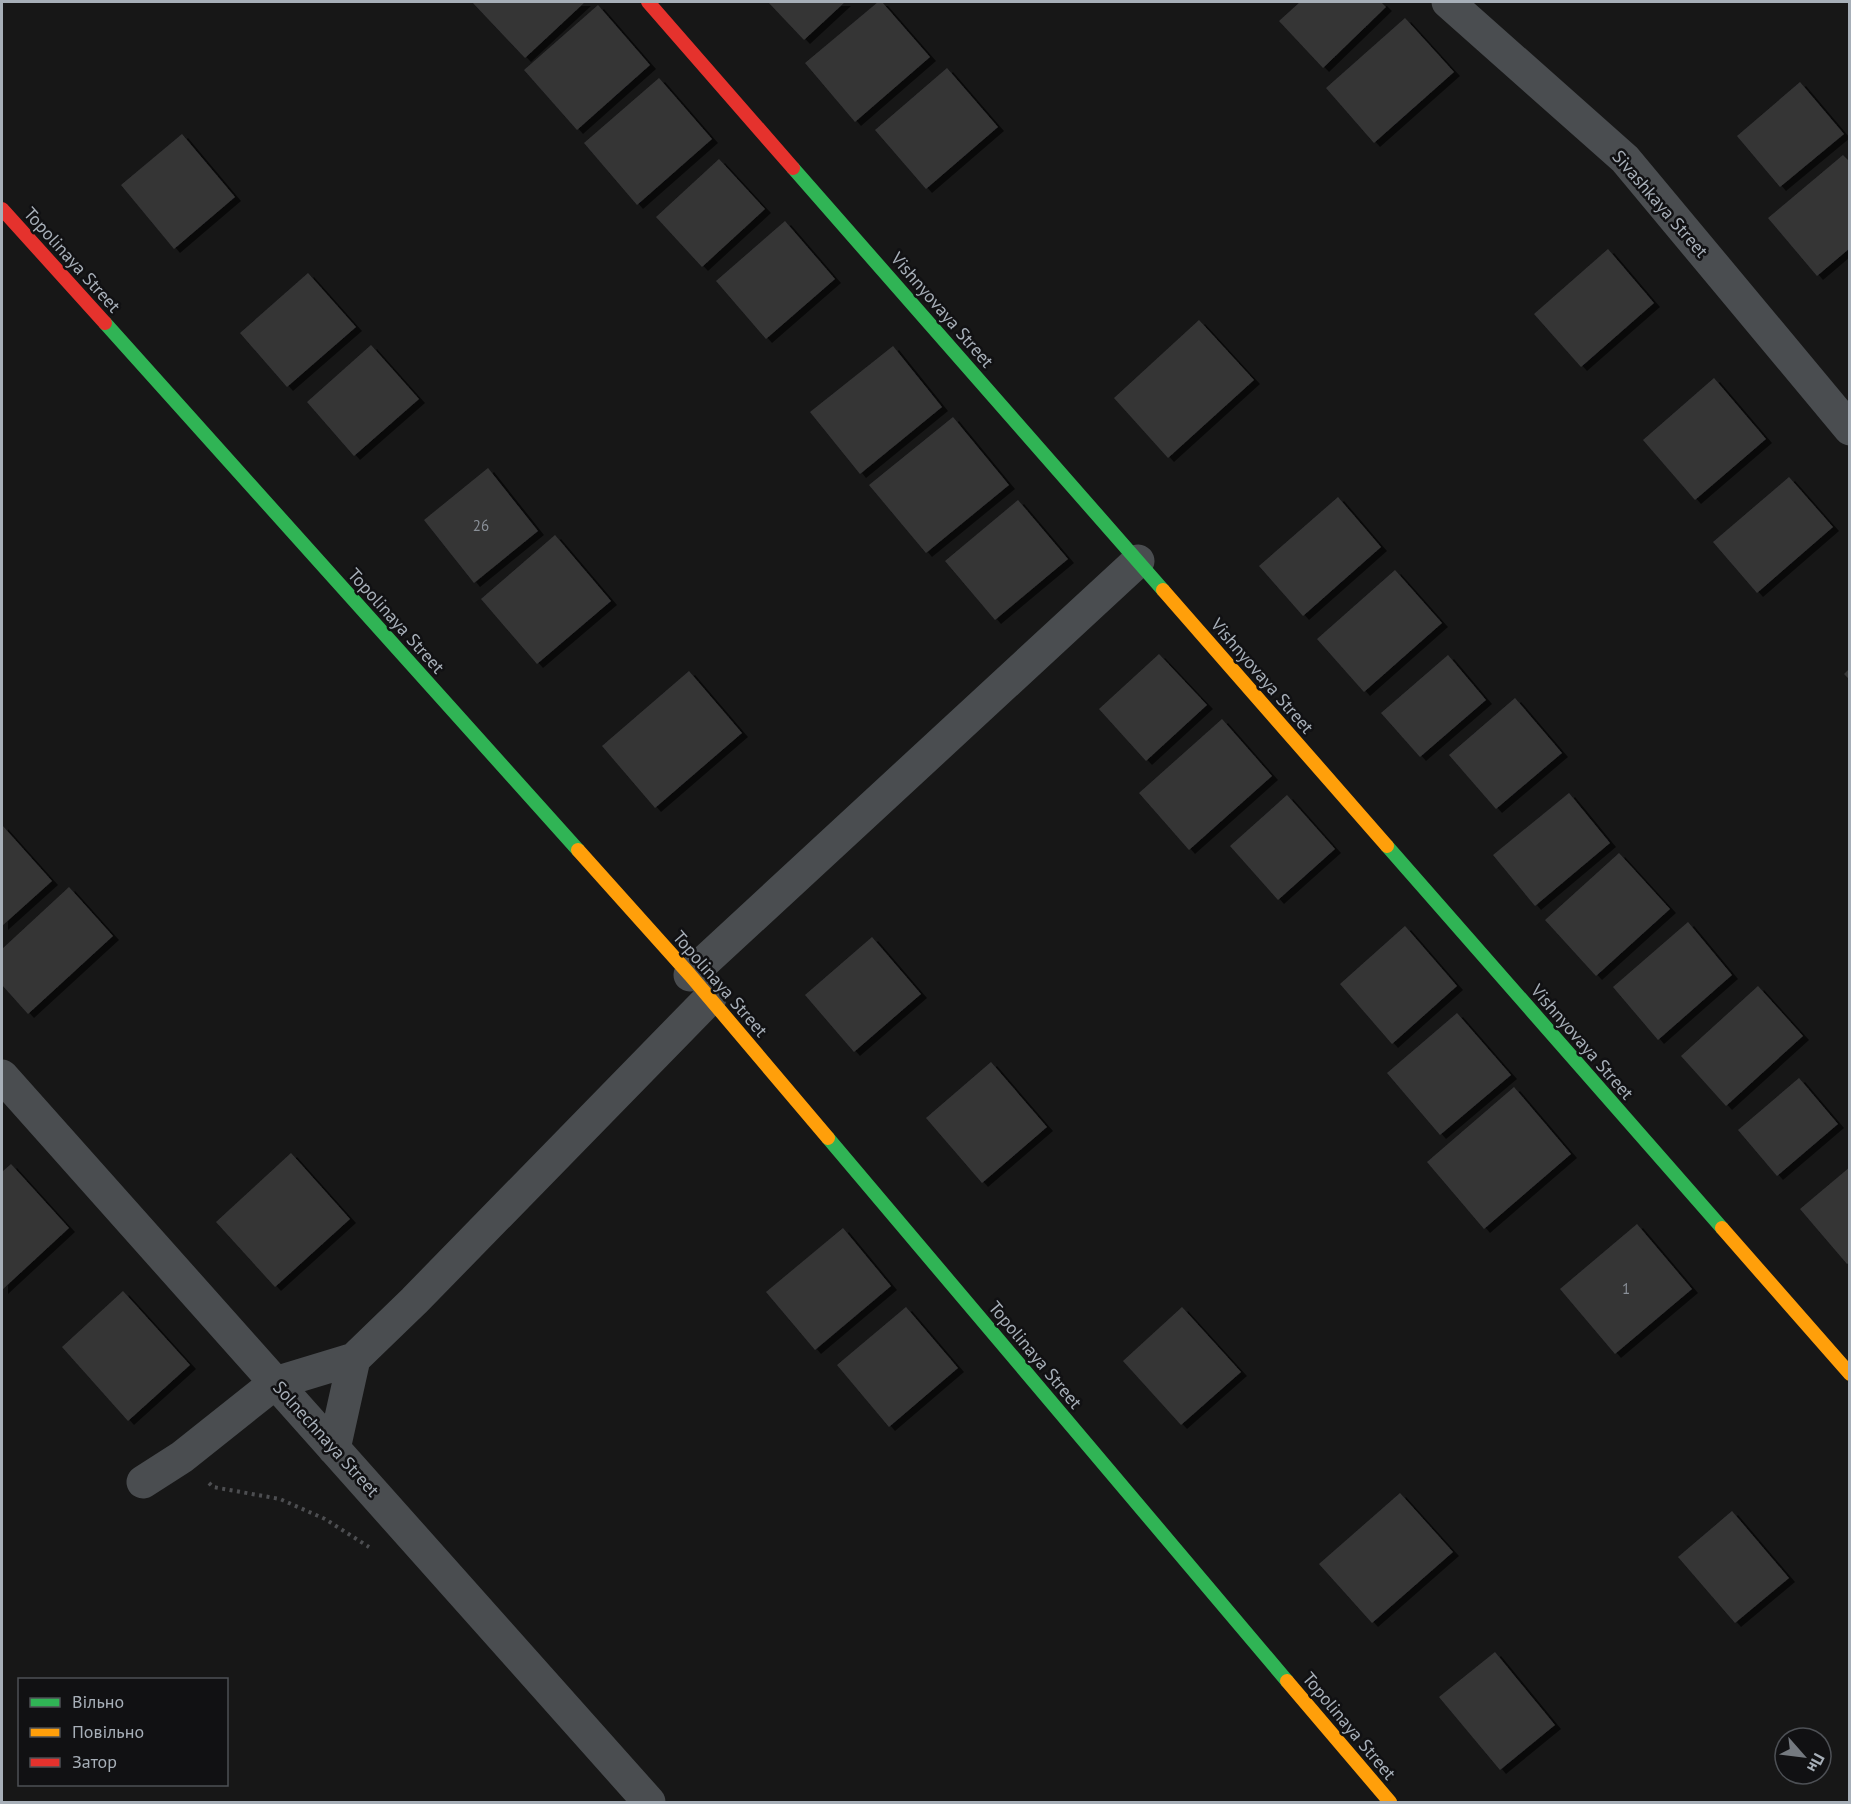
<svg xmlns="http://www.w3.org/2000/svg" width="1851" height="1804" viewBox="0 0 1851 1804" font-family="'PT Sans',sans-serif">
<defs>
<filter id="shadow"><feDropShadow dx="6" dy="4" stdDeviation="0" flood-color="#0009"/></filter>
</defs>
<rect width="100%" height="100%" fill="#171717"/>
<path fill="#353536" filter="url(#shadow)" d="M472 2H585L525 58Z
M768 2H845L804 40Z
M878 2H882L930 57 855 122 805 63Z
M1300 2H1381L1386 7 1323 68 1279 21Z
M598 5 650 65 577 130 524 70Z
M1405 18 1454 72 1374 143 1326 88Z
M947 68 998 127 926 189 875 130Z
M659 78 712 139 637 205 584 143Z
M1800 82 1844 134 1780 187 1737 136Z
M182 134 235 197 174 249 121 185Z
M1843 155 1850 162V248L1817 276 1768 218Z
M719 159 765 209 702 267 656 217Z
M785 221 835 279 766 339 716 281Z
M1608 249 1654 303 1581 367 1534 314Z
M308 273 356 327 287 387 240 333Z
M1199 320 1254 380 1168 458 1114 398Z
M371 345 419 399 354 456 307 402Z
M893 346 942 407 860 474 810 412Z
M1714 378 1766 439 1695 500 1643 440Z
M953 417 1009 485 926 553 869 485Z
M488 468 538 531 474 583 424 520Z
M1789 477 1833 527 1757 593 1713 542Z
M1338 497 1381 547 1303 616 1259 566Z
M1018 500 1068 559 995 620 945 561Z
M555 535 611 601 537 664 481 599Z
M1395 570 1442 623 1364 692 1317 639Z
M1159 654 1207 705 1146 761 1099 709Z
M1448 655 1486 700 1420 757 1381 713Z
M1850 668V680L1844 674Z
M689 671 742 733 655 808 602 746Z
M1515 698 1562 753 1496 809 1449 755Z
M1222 719 1272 776 1189 850 1139 793Z
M1569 793 1610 843 1535 906 1493 855Z
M1287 795 1335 849 1278 900 1230 846Z
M2 825 52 881 2 926Z
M1619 853 1670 909 1596 976 1545 920Z
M69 887 113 936 28 1014 2 985V949Z
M1688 922 1732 975 1658 1040 1613 987Z
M1405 926 1457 986 1392 1044 1340 984Z
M872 937 921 994 854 1052 805 995Z
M1758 986 1803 1036 1726 1106 1681 1056Z
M1457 1013 1511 1075 1440 1135 1387 1073Z
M991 1062 1047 1127 982 1183 926 1118Z
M1799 1078 1838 1124 1777 1176 1738 1130Z
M1514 1087 1571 1154 1484 1229 1427 1162Z
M291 1153 350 1219 275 1287 216 1222Z
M11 1164 69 1228 2 1290V1172Z
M1850 1167V1262L1847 1264 1800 1209Z
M1637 1224 1692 1289 1615 1354 1560 1289Z
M843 1228 891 1286 815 1350 766 1292Z
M123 1291 190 1365 128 1421 62 1347Z
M906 1307 958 1368 889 1427 837 1365Z
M1182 1307 1241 1372 1181 1425 1123 1361Z
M1400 1493 1453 1552 1372 1623 1319 1564Z
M1732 1511 1789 1578 1735 1623 1678 1557Z
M1495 1652 1555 1725 1500 1770 1439 1697Z"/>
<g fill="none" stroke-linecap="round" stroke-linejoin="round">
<path stroke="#4d4e51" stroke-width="4" stroke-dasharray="3 4.5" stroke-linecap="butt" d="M209 1483 213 1487 280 1499 325 1519 369 1547"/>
<path stroke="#4a4d50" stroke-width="33" d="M1448 2 1625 159 1850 429
M690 975 1138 561
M2 1076 649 1802
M334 1449 354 1359
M143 1482 182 1457 275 1383 354 1359 414 1301 710 998"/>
<path stroke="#30b455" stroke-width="14" d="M793 168 1163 590
M105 323 578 850
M1387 846 1722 1228
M828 1138 1287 1681"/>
<path stroke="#ff9f0a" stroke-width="14" d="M1163 590 1387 846
M578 850 690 975 828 1138
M1722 1228 1850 1374
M1287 1681 1390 1802"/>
<path stroke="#e5322d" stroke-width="14" d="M648 2 793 168
M2 209 105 323"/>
</g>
<g text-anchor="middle" stroke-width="5" stroke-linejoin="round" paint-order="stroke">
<g font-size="15" fill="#8a9098">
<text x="481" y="531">26</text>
<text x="1626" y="1294">1</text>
</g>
<g font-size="18" fill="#a7afb8" stroke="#111113">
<text transform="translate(1660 204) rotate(49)" y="6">Sivashkaya Street</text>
<text transform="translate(72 260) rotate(48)" y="6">Topolinaya Street</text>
<text transform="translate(942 310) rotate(49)" y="6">Vishnyovaya Street</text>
<text transform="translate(396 621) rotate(48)" y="6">Topolinaya Street</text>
<text transform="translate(1262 676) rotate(49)" y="6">Vishnyovaya Street</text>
<text transform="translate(720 984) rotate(49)" y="6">Topolinaya Street</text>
<text transform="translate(1582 1042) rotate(49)" y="6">Vishnyovaya Street</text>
<text transform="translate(1035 1355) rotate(50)" y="6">Topolinaya Street</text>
<text transform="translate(326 1439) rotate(48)" y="6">Solnechnaya Street</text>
<text transform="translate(1349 1726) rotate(50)" y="6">Topolinaya Street</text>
</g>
</g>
<rect width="1851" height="1804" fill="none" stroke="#a7afb8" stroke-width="6"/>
<rect x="18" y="1678" width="210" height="108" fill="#111113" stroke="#4d5055" stroke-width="1.5"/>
<rect x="30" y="1698" width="30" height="9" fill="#30b455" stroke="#4d5055" stroke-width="1.5"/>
<text x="72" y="1708" font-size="18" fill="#a7afb8">Вільно</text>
<rect x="30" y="1728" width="30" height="9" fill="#ff9f0a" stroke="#4d5055" stroke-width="1.5"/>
<text x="72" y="1738" font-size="18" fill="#a7afb8">Повільно</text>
<rect x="30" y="1758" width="30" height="9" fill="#e5322d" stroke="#4d5055" stroke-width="1.5"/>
<text x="72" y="1768" font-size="18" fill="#a7afb8">Затор</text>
<g transform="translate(1803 1756) rotate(118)"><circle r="28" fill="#111113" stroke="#4d5055" stroke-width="1.5"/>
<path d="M0-4.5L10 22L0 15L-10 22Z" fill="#757a80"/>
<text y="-9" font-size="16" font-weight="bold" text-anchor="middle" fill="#a7afb8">Пн</text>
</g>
</svg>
